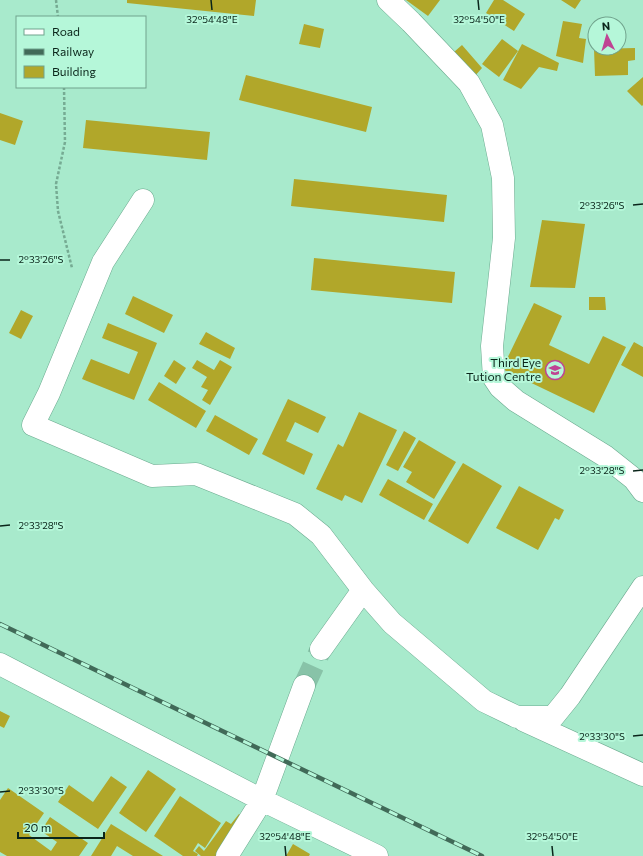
<svg xmlns="http://www.w3.org/2000/svg" width="643" height="856" viewBox="0 0 643 856" font-family="Commissioner,sans-serif">
<rect width="100%" height="100%" fill="#a8eacc"/>
<path fill="#b1a72a" d="M127 0H256L254 16 127 3Z
M406 0H440L428 16Z
M494 0H503L525 14 514 31 486 13Z
M561 0H581L575 9Z
M563 21 582 24 579 38 586 39 583 63 556 56Z
M304 24 324 29 320 48 299 44Z
M502 39 518 51 499 77 482 64Z
M522 44 559 63 557 71 539 67 521 89 503 80Z
M462 45 482 68 474 77 454 52Z
M635 48V60L628 61V75L595 76 594 49Z
M246 75 372 107 366 132 239 100Z
M643 77V105L642 106 627 91Z
M0 113 23 121 15 145 0 140Z
M86 120 210 132 207 160 83 148Z
M294 179 447 195 444 222 291 206Z
M542 220 585 224 575 288 530 287Z
M314 258 455 272 452 303 311 290Z
M133 296 173 315 164 333 125 314Z
M589 297H605L606 310H589Z
M534 303 562 316 549 345 589 364 603 336 626 347 594 413 502 369Z
M21 310 33 316 21 339 9 333Z
M108 323 157 343 134 400 82 379 91 359 129 374 138 352 102 338Z
M206 332 235 348 230 359 199 344Z
M634 342 643 347V377L621 365Z
M174 360 186 368 176 384 164 376Z
M197 360 214 370 220 360 232 367 210 405 202 400 208 390 201 387 207 377 192 368Z
M159 382 206 411 196 428 148 400Z
M288 399 326 417 318 433 295 422 286 441 313 454 304 475 262 454Z
M359 412 397 430 362 503 345 495 342 501 316 489 338 444 343 447Z
M215 415 258 439 249 455 206 431Z
M404 431 416 438 398 471 386 465Z
M419 440 456 462 434 499 406 482 412 472 403 467Z
M463 463 502 486 468 544 428 521Z
M388 479 433 504 424 520 379 495Z
M519 486 564 510 559 520 555 518 538 550 496 528Z
M0 711 10 716 4 728 0 726Z
M148 770 176 789 146 832 119 813Z
M111 776 127 787 98 829 58 802 69 785 93 802Z
M8 788 44 813 29 835 51 851 57 842 41 831 50 817 88 843 79 856H7L0 852V800Z
M180 796 221 823 205 848 198 843 193 851 198 854 197 856H183L154 836Z
M239 814 247 820 230 856H201L195 851 199 846 204 851 226 821 231 824Z
M111 824 163 856H133L117 846 111 856H91Z
M293 844 310 854 309 856H286Z"/>
<g fill="none" stroke-linecap="round" stroke-linejoin="round">
<path stroke="#88c3a8" stroke-width="22" stroke-dasharray="22 11" stroke-linecap="butt" d="M304 686 321 649"/>
<g stroke="#6baa8f" stroke-width="23">
<path id="minor" d="M388 0 411 22 469 83 492 125 503 178 504 238 492 346 494 378 500 387 516 401 605 456 634 479 643 491
M143 200 103 262 49 393 33 425 152 476 196 474 295 514 321 535 363 590
M321 649 363 590 392 623 484 701 517 717H553L570 696 643 587
M0 664 262 800 377 856
M523 720 643 775
M227 856 262 800 304 686"/>
</g>
<path stroke="#76ab93" stroke-width="2.5" stroke-dasharray="3 2" stroke-linecap="butt" d="M56 0 58 17
M64 87 65 142 56 184 58 211 72 268"/>
<use href="#minor" stroke="#fff" stroke-width="22"/>
<g stroke="#416a58" stroke-width="4.5">
<path id="rail" d="M0 624 482 856"/>
</g>
<use href="#rail" stroke="#b5f7d9" stroke-width="3" stroke-dasharray="9" stroke-linecap="butt"/>
</g>
<path fill="none" stroke="#0a251a" stroke-width="1.5" d="M211 0 212 10M478 0 479 10M633 205 643 204M0 260H10M633 471 643 470M0 526 10 525M633 736 643 735M0 792 10 791M285 846 286 856M552 846 553 856"/>
<defs>
<g id="school-ring" transform="scale(1)"><circle r="9.5" fill="#b5f7d9" stroke="#bf4393" stroke-width="1.5"/><path d="M0-5L7-2L0 1L-7-2ZM-4 1L0 2.5L4 1V4Q0 6-4 4Z" fill="#bf4393"/></g>
</defs>
<g fill-rule="evenodd">
<use href="#school-ring" x="555" y="370"/>
</g>
<g text-anchor="middle" stroke-width="4" stroke-linejoin="round" paint-order="stroke">
<g font-size="12" fill="#0a251a" stroke="#b5f7d9" text-anchor="end">
<text x="541" y="367">Third Eye<tspan x="541" dy="14">Tution Centre</tspan></text>
</g>
</g>
<g font-size="10" text-anchor="middle" fill="#0a251a" stroke="#b5f7d9" stroke-width="4" stroke-linejoin="round" paint-order="stroke">
<text x="212" y="23">32°54'48"E</text>
<text x="479" y="23">32°54'50"E</text>
<text x="602" y="209">2°33'26"S</text>
<text x="41" y="263">2°33'26"S</text>
<text x="602" y="474">2°33'28"S</text>
<text x="41" y="529">2°33'28"S</text>
<text x="602" y="740">2°33'30"S</text>
<text x="41" y="794">2°33'30"S</text>
<text x="285" y="840">32°54'48"E</text>
<text x="552" y="840">32°54'50"E</text>
</g>
<rect x="16" y="16" width="130" height="72" fill="#b5f7d9" stroke="#71a38d"/>
<rect x="24" y="29" width="20" height="6" fill="#ffffff" stroke="#71a38d"/>
<text x="52" y="36" font-size="12" fill="#0a251a">Road</text>
<rect x="24" y="49" width="20" height="6" fill="#416a58" stroke="#71a38d"/>
<text x="52" y="56" font-size="12" fill="#0a251a">Railway</text>
<rect x="24" y="66" width="20" height="12" fill="#b1a72a" stroke="#71a38d"/>
<text x="52" y="76" font-size="12" fill="#0a251a">Building</text>
<g transform="translate(607 36) rotate(355)"><circle r="19" fill="#b5f7d9" stroke="#71a38d"/>
<path d="M0-3L7 15L0 10L-7 15Z" fill="#bf4393"/>
<text y="-6" font-size="11" font-weight="bold" text-anchor="middle" fill="#0a251a">N</text>
</g>
<path d="M18 832v6h86v-6" fill="none" stroke="#0a251a" stroke-width="2"/>
<text x="24" y="832" font-size="12" fill="#0a251a" stroke="#b5f7d9" stroke-width="3" paint-order="stroke">20 m</text>
</svg>
